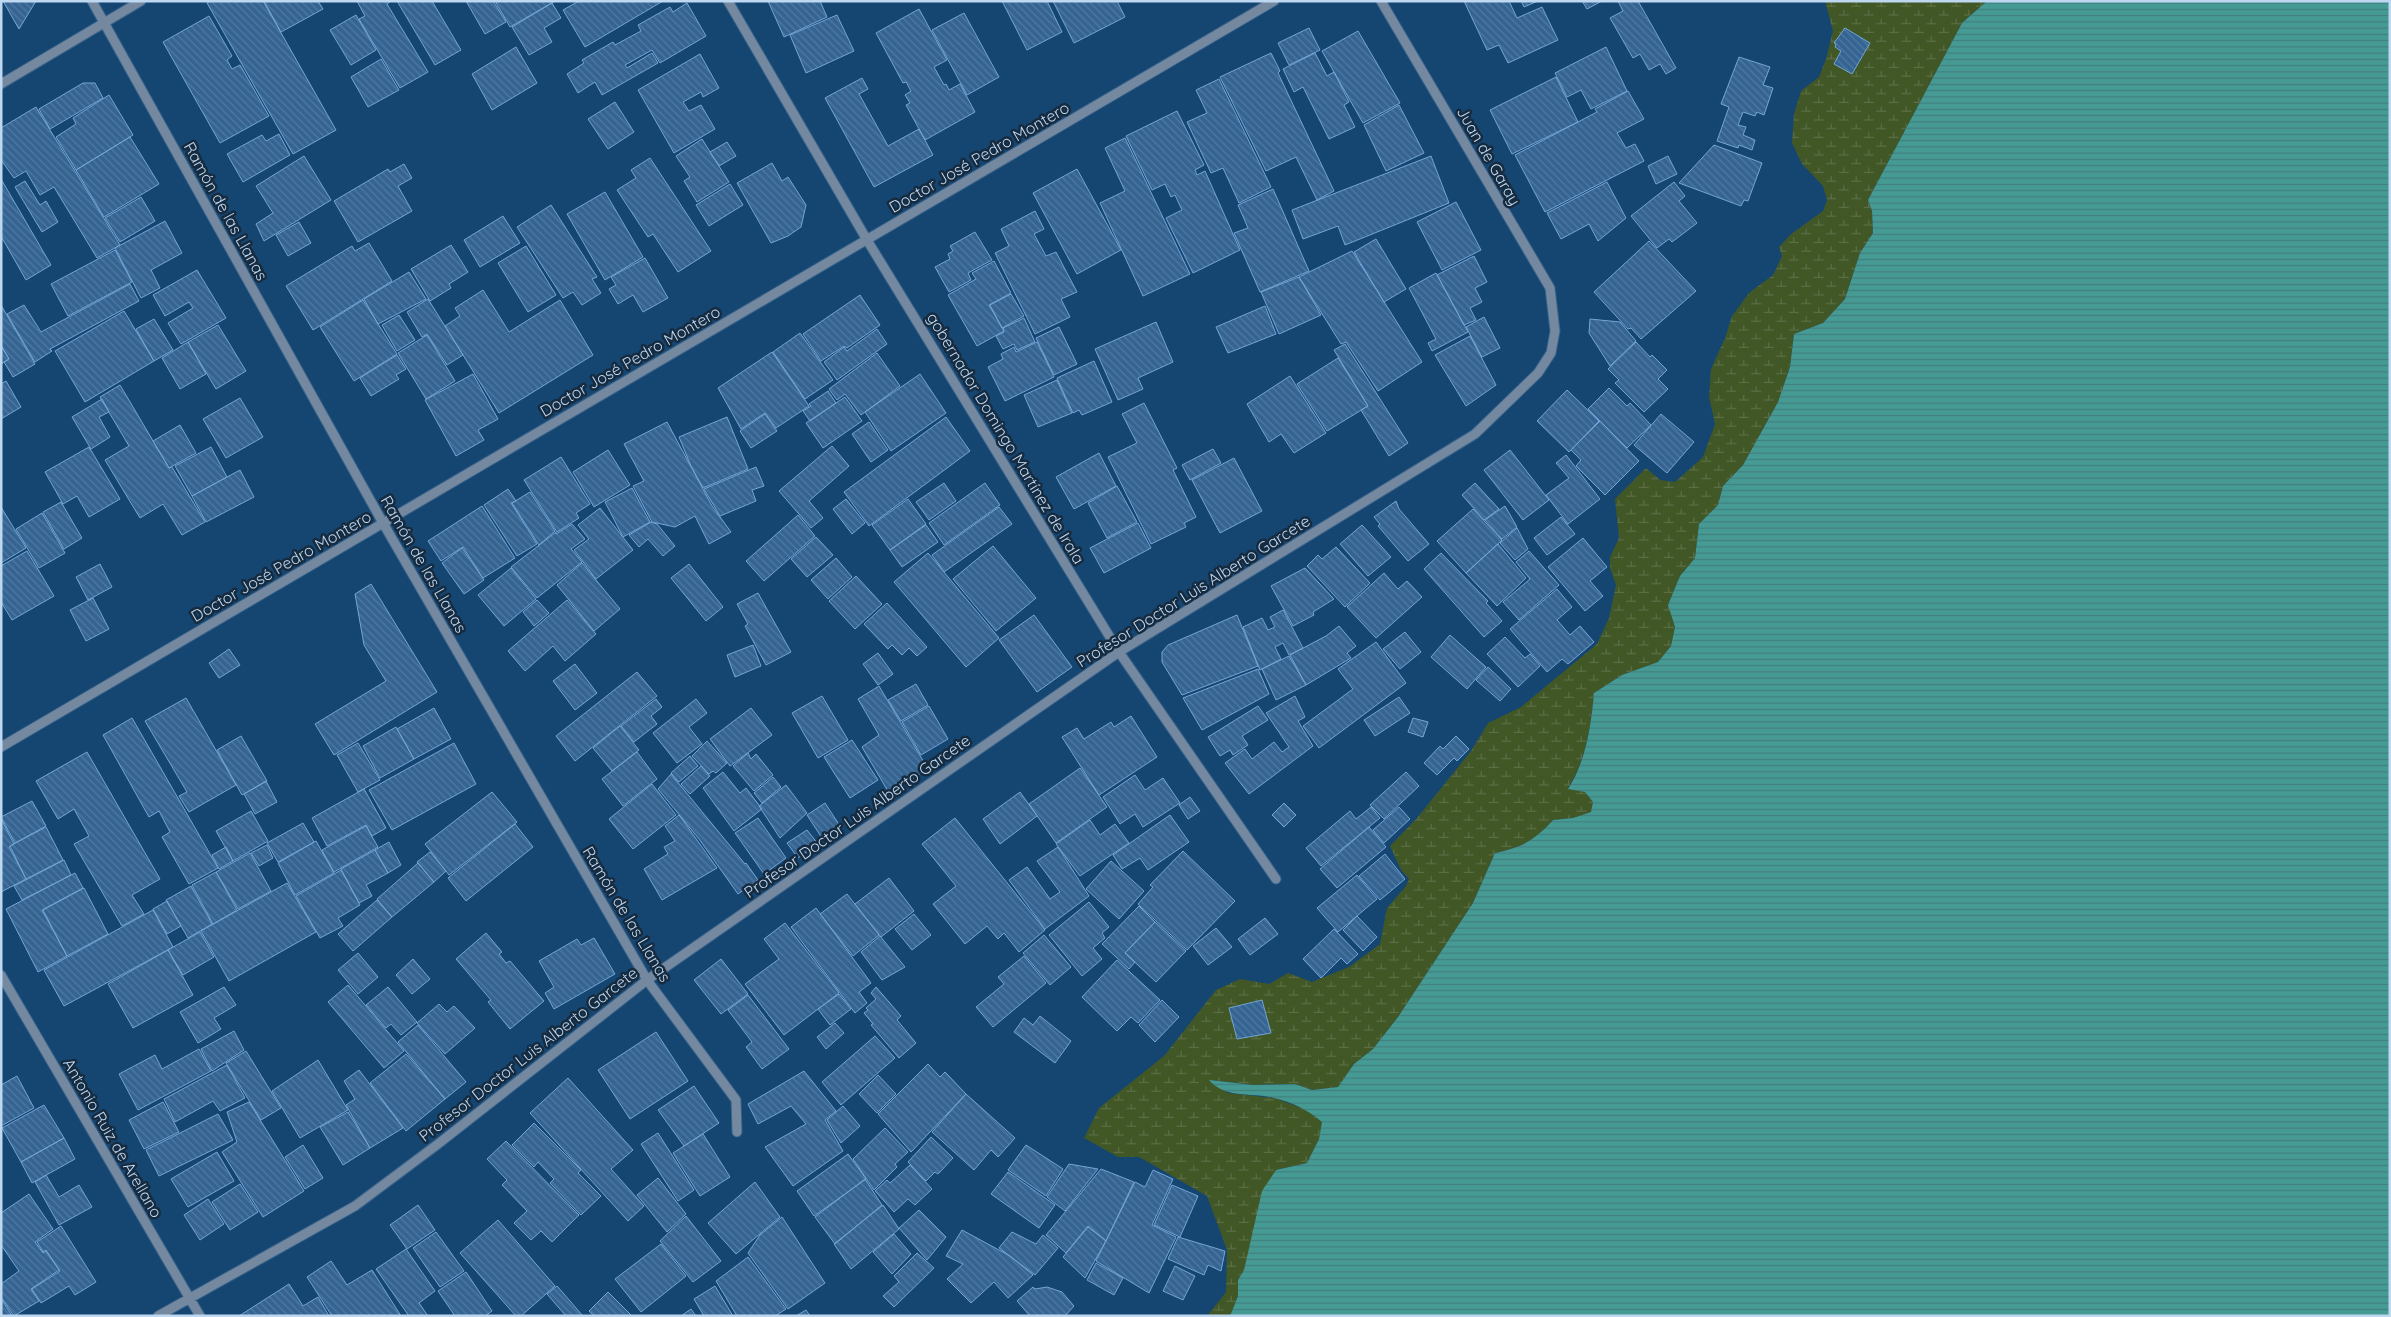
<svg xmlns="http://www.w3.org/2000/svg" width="2391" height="1317" viewBox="0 0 2391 1317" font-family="Quicksand,sans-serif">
<defs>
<pattern id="wetland-marsh" width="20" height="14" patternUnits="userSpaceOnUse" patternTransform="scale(1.25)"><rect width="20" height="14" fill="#415726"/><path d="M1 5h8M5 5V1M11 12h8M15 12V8" fill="none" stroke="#5b6e46"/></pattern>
<pattern id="water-rules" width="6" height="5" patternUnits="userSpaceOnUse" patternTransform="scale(1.25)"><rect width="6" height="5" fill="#469a94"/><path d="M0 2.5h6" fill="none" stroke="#427f7e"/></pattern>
<pattern id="building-back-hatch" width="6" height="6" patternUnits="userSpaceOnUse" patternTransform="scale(1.25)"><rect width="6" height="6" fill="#356492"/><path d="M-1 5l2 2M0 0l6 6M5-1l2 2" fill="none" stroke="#5079a2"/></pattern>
</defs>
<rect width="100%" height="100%" fill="#154571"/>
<path fill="url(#wetland-marsh)" d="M1825 1H1987L1962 23 1868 200 1872 211 1873 233 1860 253 1845 299 1823 323 1794 334 1790 367 1778 402 1743 465 1723 486 1718 505 1699 524 1695 558 1680 576 1668 605 1675 627 1671 646 1658 662 1622 675 1594 693C1591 726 1586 760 1568 788L1585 792 1593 802 1592 812 1573 818 1553 820C1534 841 1522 847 1495 853L1473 903 1398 1017 1373 1049 1354 1064 1338 1087 1312 1090 1295 1084 1254 1085 1210 1080 1228 1093 1275 1098 1307 1110 1322 1122 1319 1139 1307 1163 1276 1170 1244 1270 1238 1280V1296L1230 1316H1207L1226 1292 1227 1250 1207 1196 1139 1157H1118L1084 1138 1099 1108 1164 1056 1216 990 1240 979 1269 984 1288 973 1312 982 1349 967 1380 944 1387 908 1406 886 1409 879 1401 870 1390 846 1417 818 1471 751 1488 723 1521 707 1597 644 1609 618 1616 585 1610 568V557L1619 538 1615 499 1646 468 1660 480 1675 482 1703 457 1715 424 1709 397 1711 369 1725 338 1732 316 1749 293 1773 275 1782 256 1779 247 1791 234 1823 211 1827 200 1823 186 1802 164 1792 143 1794 114 1801 91 1819 77 1826 59 1833 31Z"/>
<path fill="url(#water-rules)" d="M1987 1H2390V1316H1230L1238 1296V1280L1244 1270 1262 1191 1276 1170 1307 1163 1319 1139 1322 1122C1308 1110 1292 1102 1274 1098 1251 1092 1225 1099 1209 1080L1254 1085 1295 1084 1312 1090 1338 1087 1354 1064 1373 1049 1398 1017 1473 903 1495 853C1522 847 1534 841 1553 820L1573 818 1591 812 1593 802 1585 792 1568 789C1586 761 1591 726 1594 693L1622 675 1658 662 1671 646 1675 627 1668 605 1680 576 1695 558 1699 524 1718 505 1723 486 1743 465 1778 402 1790 367 1794 334 1823 323 1845 299 1860 253 1873 233 1872 211 1868 200 1962 23Z"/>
<path fill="url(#building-back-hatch)" stroke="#73a5d6" d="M3 1H36L19 29Z
M211 1H263L336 130 293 154 207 3Z
M264 1H318L323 9 281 32Z
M357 1H391L387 4 428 72 400 88 359 19 365 16Z
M397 1H432L461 50 435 65Z
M466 1H493L506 22 485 34Z
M495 1H555L510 27Z
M579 1H663L585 47 563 10Z
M768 1H820L827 17 784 37Z
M1002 1H1047L1062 32 1027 50Z
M1053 1H1117L1125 17 1074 43Z
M1464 1H1509L1517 18 1542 7 1558 40 1508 63 1499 45 1487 50Z
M1521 1H1538L1524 7Z
M1582 1H1602L1587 9Z
M1618 1H1638L1676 68 1666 74 1660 64 1649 70 1640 54 1633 58 1610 18 1623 11Z
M552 3 561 18 544 28 552 42 529 55 512 27Z
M687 3 706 36 660 63 652 50 625 65 627 68 652 53 658 63 602 95 595 82 578 93 567 74 584 63 582 60 613 42 615 45 641 31 638 25 670 7 673 12Z
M919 9 947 60 934 67 944 85 946 84 949 90 960 84 975 112 925 140 906 105 910 103 905 95 911 91 906 82 903 83 876 33Z
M964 13 999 77 967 95 932 30Z
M356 15 376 50 351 65 330 30Z
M837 15 854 51 806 73 790 35Z
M209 16 232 56 227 60 232 69 240 65 269 116 220 143 163 42Z
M1309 28 1320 50 1289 65 1278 43Z
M1845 28 1870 43 1852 74 1834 64 1841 51 1835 47 1836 44 1834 43Z
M1358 31 1400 103 1363 123 1322 51Z
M516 47 537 83 492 110 472 74Z
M1606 47 1627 91 1591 109 1581 90 1567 97 1555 73Z
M1271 53 1280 71 1278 73 1334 191 1317 200 1296 157 1266 171 1220 77Z
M1315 53 1327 76 1334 72 1349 102 1344 105 1355 127 1329 139 1303 87 1294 92 1283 69Z
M700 54 719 88 703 97 701 92 683 102 689 111 701 105 715 129 674 153 638 90Z
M1739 57 1770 67 1763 85 1773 88 1764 115 1757 112 1755 116 1743 112 1738 125 1746 127 1743 135 1755 140 1752 150 1739 145 1738 148 1717 141 1729 107 1721 104Z
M381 59 399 90 368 107 351 77Z
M1556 77 1578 122 1512 154 1490 110Z
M862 78 868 89 859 94 888 146 919 129 933 155 874 187 825 98Z
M1219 79 1271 187 1239 203 1223 168 1211 173 1187 122 1207 113 1196 90Z
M83 83H95L103 98 50 129 39 109Z
M1628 91 1644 119 1617 133 1626 148 1635 144 1644 161 1545 212 1515 155 1597 112 1595 109Z
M109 95 133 135 76 170 56 137 76 124 73 118Z
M615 102 634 132 608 149 588 119Z
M1399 105 1424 153 1386 171 1364 125Z
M36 107 120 245 97 258 54 187 40 195 26 171 14 178 1 160V128Z
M1177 111 1204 165 1195 170 1197 175 1205 171 1240 250 1193 273 1166 218 1182 210 1175 195 1171 197 1165 184 1152 190 1126 136Z
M279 134 290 155 243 182 227 154 262 135 266 141Z
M130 137 159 184 104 217 76 170Z
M1125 138 1190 274 1143 296 1100 203 1125 191 1105 148Z
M702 139 729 182 697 202 684 181 690 177 676 156Z
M727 142 736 156 719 166 710 152Z
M1714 145 1762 163 1748 201 1744 200 1741 206 1679 183Z
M304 156 331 200 264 241 256 224 273 213 256 186Z
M1431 156 1449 203 1345 245 1338 226 1303 239 1292 210Z
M1668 156 1677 174 1656 184 1648 166Z
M650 158 711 251 678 272 653 234 648 237 617 190 636 178 631 170Z
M772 163 782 181 788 177 806 205 801 227 788 236 771 243 737 183Z
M404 164 412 178 398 186 412 211 358 242 334 201 388 169 390 172Z
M1077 169 1121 250 1077 274 1033 193Z
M1 179 51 265 26 280 1 236Z
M25 181 40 205 46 201 58 222 42 232 15 187Z
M1607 182 1626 218 1598 241 1589 224 1561 239 1547 213Z
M1674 182 1685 196 1679 201 1697 223 1672 242 1669 239 1657 248 1631 216Z
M730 184 743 205 709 226 696 205Z
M1273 189 1309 271 1260 292 1234 233 1248 228 1238 205Z
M605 192 643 257 605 280 567 214Z
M141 197 155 221 120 242 105 218Z
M1456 202 1481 250 1442 270 1417 222Z
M551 205 597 277 592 279 601 293 582 305 573 292 563 298 517 227Z
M1035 211 1044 229 1034 234 1046 256 1056 252 1077 292 1061 299 1070 317 1035 334 995 253 1009 246 1001 229Z
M503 216 520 243 480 267 464 240Z
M165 221 182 253 151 270 160 288 141 298 115 248Z
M299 222 311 243 288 256 276 235Z
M975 232 992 260 968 273 971 280 949 292 935 267 950 259 948 254 953 251 950 246Z
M1376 239 1406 289 1384 302 1354 252Z
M1649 241 1696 291 1641 339 1631 328 1628 329 1594 292Z
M369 243 392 281 313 330 286 286 352 246 355 251Z
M451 245 468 272 449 284 451 288 430 301 411 269Z
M526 246 556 295 528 312 498 263Z
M115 250 132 282 68 316 51 284Z
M1352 251 1422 362 1378 391 1346 342 1341 344 1299 277Z
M1474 256 1487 282 1475 288 1482 302 1470 308 1476 320 1464 325 1437 275Z
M645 258 668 298 643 312 633 295 618 304 609 289 616 285 611 277Z
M994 261 1011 293 989 305 1004 331 977 346 948 295 976 279 972 273Z
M197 270 226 318 181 344 168 323 193 308 189 302 165 316 153 295Z
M409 272 426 299 378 324 364 299Z
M1436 273 1468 332 1432 351 1428 343 1436 339 1409 288Z
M1299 277 1321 315 1279 334 1261 292Z
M130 284 139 301 50 349 52 351 35 362 7 314 24 305 41 332Z
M483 290 509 332 560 300 593 355 499 413 445 326 460 316 455 308Z
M1011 294 1024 316 1002 328 990 305Z
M860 295 880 325 847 348 844 346 821 361 803 334Z
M428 299 463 355 447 365 427 334 422 337 407 312Z
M363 300 397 354 354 381 320 327Z
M1 305 35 364 13 377 4 362 9 359 1 345Z
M1265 306 1276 334 1228 353 1216 327Z
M124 311 154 361 85 402 55 351Z
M399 315 415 340 397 351 382 325Z
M1484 317 1500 348 1482 357 1466 327Z
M1024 318 1035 342 1017 350 1014 344 1003 349 996 336 1004 332 1003 328Z
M154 319 173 350 154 361 136 329Z
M1590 319 1620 322 1636 341 1610 366 1589 333Z
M1156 322 1173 362 1138 378 1143 389 1118 400 1095 349Z
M218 325 246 371 216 389 188 342Z
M1059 327 1077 364 1054 375 1036 338Z
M877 329 887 344 837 380 824 362 844 347 847 351Z
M800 333 833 380 805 399 773 352Z
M427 335 455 381 426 399 398 353Z
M1470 336 1496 385 1466 406 1435 355Z
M188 342 206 374 180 389 162 358Z
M1037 342 1054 377 1005 401 988 367 1003 359 1001 354 1014 347 1016 352Z
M1636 342 1650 357 1652 355 1667 370 1658 379 1668 389 1644 412 1615 383 1619 380 1608 369Z
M1345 344 1408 443 1389 456 1361 410 1368 406 1334 350Z
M1 346 9 359 1 364Z
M772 352 809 406 776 428 765 413 741 429 718 388Z
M877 353 900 386 861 415 845 394 837 400 829 389Z
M397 355 406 369 396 375 399 379 371 396 360 378Z
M1338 358 1368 406 1327 431 1297 384Z
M1094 361 1112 402 1082 415 1079 410 1073 413 1057 378Z
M473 374 498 419 478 430 484 440 456 456 425 400Z
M920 374 946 413 891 451 865 412Z
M1290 376 1326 433 1294 453 1281 434 1269 442 1247 404Z
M1057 380 1072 413 1038 427 1024 395Z
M6 381 21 407 1 419V384Z
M120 385 169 468 172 467 205 522 182 535 163 504 140 518 105 460 129 446 100 397Z
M1609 388 1627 406 1630 403 1651 425 1627 448 1588 409Z
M1567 390 1599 421 1569 452 1537 421Z
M828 391 836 403 810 421 803 411 811 406 809 404Z
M845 397 862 421 823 448 806 423Z
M240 398 263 437 226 458 203 419Z
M102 399 109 412 99 417 110 437 91 449 72 417Z
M1144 403 1177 468 1173 470 1196 517 1184 523 1186 527 1151 544 1108 457 1137 443 1122 414Z
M765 414 777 431 751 448 740 431Z
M1661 414 1694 442 1667 473 1634 445Z
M727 417 748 469 703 488 691 466 679 437Z
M946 417 970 451 869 526 844 492Z
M1600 421 1639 461 1605 495 1576 466 1581 460 1571 450Z
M667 422 712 506 731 532 709 544 695 516 675 527 652 522 633 486 644 481 624 444Z
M869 422 888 450 871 462 852 434Z
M180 425 196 453 169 468 153 441Z
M832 446 849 466 809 501 823 518 811 528 779 491Z
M89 447 120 499 89 517 77 496 63 504 45 472Z
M211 447 227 477 192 496 175 466Z
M1213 449 1221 463 1190 480 1182 465Z
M608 450 630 485 594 507 573 472Z
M1510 450 1549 500 1523 520 1484 470Z
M1099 453 1116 486 1074 509 1056 477Z
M1566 455 1600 499 1568 524 1546 495 1569 478 1556 463Z
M561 457 590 504 576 513 579 518 557 532 524 480Z
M1234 458 1262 511 1220 533 1192 480Z
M756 467 764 486 752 490 756 501 720 516 704 489Z
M240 470 254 497 206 522 192 496Z
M944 483 956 501 929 520 916 502Z
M985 483 1000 505 944 545 929 523Z
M1475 483 1499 509 1484 520 1462 495Z
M1117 486 1137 522 1107 538 1088 503Z
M632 488 650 522 623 537 605 502Z
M508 489 516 501 511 503 537 544 517 556 484 505Z
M530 492 555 531 539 545 512 503Z
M846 499 865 523 852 534 833 509Z
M908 499 926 524 890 550 872 525Z
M1396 501 1399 509 1429 544 1408 561 1378 526 1380 524 1374 517Z
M61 502 82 538 64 549 43 512Z
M482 506 515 558 483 578 463 547 441 561 428 541Z
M1505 506 1517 527 1502 539 1485 520Z
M1 507 26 548 1 563Z
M999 507 1012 524 944 572 932 555Z
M600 508 633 550 596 579 574 550 589 539 578 525Z
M1473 509 1502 540 1466 573 1437 541Z
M42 513 65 553 39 568 16 529Z
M798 515 815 536 764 581 746 561Z
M1561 517 1575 534 1547 555 1534 538Z
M651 522 657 524 675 546 663 556 648 539 639 547 629 535Z
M1138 523 1151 548 1104 573 1090 548Z
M572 524 585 539 571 549 582 562 537 598 511 567 556 532V534Z
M926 525 938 542 902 567 890 550Z
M1362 525 1391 557 1368 576 1340 544Z
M1517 528 1528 549 1515 560 1500 543Z
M816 537 833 555 807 577 791 559Z
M1583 538 1607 567 1590 581 1603 596 1585 611 1548 567Z
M1498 544 1526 578 1497 606 1466 573Z
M993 546 1036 598 996 631 953 579Z
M1336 547 1370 583 1345 607 1307 566 1318 555 1322 559Z
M462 548 484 580 464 594 442 563Z
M27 551 54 596 12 620 1 602V566Z
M1529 551 1559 585 1519 620 1503 602 1530 579 1516 562Z
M928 553 999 638 966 667 894 582Z
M1441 553 1488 601 1486 603 1502 621 1484 637 1424 569Z
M836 558 852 577 828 599 811 580Z
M582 563 620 609 594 631 557 585Z
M100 564 112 587 88 600 76 577Z
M689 564 723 607 706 621 671 578Z
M511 568 536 599 504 626 478 595Z
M1305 568 1334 599 1313 612 1314 615 1293 626 1271 586Z
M1384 573 1398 589 1407 581 1422 597 1376 638 1347 607Z
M856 576 882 604 855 629 829 601Z
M371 584 437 692 334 755 315 724 386 681 364 645 355 594Z
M1557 589 1572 607 1557 620 1570 635 1580 626 1594 642 1568 664 1562 659 1547 672 1510 629Z
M758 593 791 652 766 665 745 626 748 624 737 604Z
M93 598 109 629 86 641 70 610Z
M537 600 549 613 534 626 523 612Z
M567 600 596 634 565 661 553 646 525 671 508 651Z
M887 603 927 647 917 656 909 648 902 655 892 645 888 649 864 624Z
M1283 610 1303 648 1289 655 1283 643 1275 647 1281 659 1260 670 1243 627 1262 618 1268 630 1275 627 1270 617Z
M1034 615 1072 667 1037 692 999 640Z
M1237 615 1258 666 1182 695 1162 662V652L1168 645Z
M1339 626 1356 646 1347 653 1351 658 1306 685 1290 655 1326 636Z
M1405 632 1421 652 1400 669 1383 649Z
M1450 635 1486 667 1467 689 1431 657Z
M1505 637 1525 658 1530 654 1540 666 1518 687 1487 654Z
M1376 642 1406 683 1319 748 1303 726 1353 689 1338 669Z
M753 645 761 666 735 677 727 655Z
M229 649 240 665 219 678 209 663Z
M878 653 893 674 878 685 863 664Z
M1289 656 1306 685 1276 700 1262 669Z
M575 664 597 693 575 710 553 681Z
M1488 667 1511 689 1500 701 1476 680Z
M1258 669 1269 694 1202 730 1183 698Z
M637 672 657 696 575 761 556 736Z
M916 684 928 705 901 721 888 700Z
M879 686 928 769 889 793 862 747 879 735 858 699Z
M822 696 848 740 818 758 792 713Z
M1295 696 1305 717 1298 721 1313 746 1249 794 1225 763 1245 749 1252 759 1274 742 1282 752 1289 747 1266 713Z
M1399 697 1410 713 1375 736 1364 720Z
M186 698 236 785 189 812 179 796 187 792 145 721Z
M656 699 662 707 651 716 657 724 634 742 621 726Z
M696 699 707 713 689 727 702 744 677 763 653 733Z
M929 706 948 739 921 755 902 722Z
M1258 706 1268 720 1242 736 1248 745 1233 755 1230 750 1220 756 1208 737Z
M434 708 451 739 414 759 397 729Z
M751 708 772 735 730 766 710 739Z
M1131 716 1157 757 1099 795 1062 737 1077 728 1084 739 1111 722 1114 727Z
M132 718 218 868 189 884 162 837 170 832 159 811 149 817 103 735Z
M1413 718 1428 722 1423 737 1408 732Z
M620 726 639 750 612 771 593 748Z
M396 727 414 759 380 778 363 746Z
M241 736 267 781 242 795 217 750Z
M1456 736 1469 749 1457 761 1454 758 1437 775 1424 763 1440 746 1443 749Z
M852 740 878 780 850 798 824 757Z
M707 741 727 763 716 773 713 771 709 774 692 756Z
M358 743 380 780 358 792 337 755Z
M454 743 476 784 392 830 369 790Z
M87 752 160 879 132 895 144 914 122 926 74 844 89 836 74 809 58 819 36 781Z
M637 752 657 779 623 806 602 779Z
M748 753 751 759 756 754 773 775 754 791 733 766Z
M690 756 698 766 679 782 671 773Z
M701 766 710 776 690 794 681 784Z
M1080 768 1107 807 1056 843 1029 804Z
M723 772 740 793 746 788 762 809 734 831 703 788Z
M1406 772 1419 786 1384 819 1370 805Z
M671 774 745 864 746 863 758 880 738 894 699 839 658 789Z
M1135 775 1145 790 1163 778 1180 803 1143 827 1135 814 1120 824 1103 797Z
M773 777 781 787 762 803 754 793Z
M266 781 277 802 255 814 244 794Z
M652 784 676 815 633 849 609 819Z
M786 785 807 813 780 838 759 806Z
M364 789 386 828 372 836 366 825 327 846 312 818Z
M492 792 517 822 449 875 425 844Z
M1020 792 1037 816 1000 844 983 819Z
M1190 797 1200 811 1188 819 1179 805Z
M32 801 46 826 15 843 1 817Z
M825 803 840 826 822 838 807 815Z
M1284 803 1296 815 1284 827 1272 815Z
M1371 807 1380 818 1321 866 1306 848 1350 811 1356 819Z
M1399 807 1410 819 1384 843 1373 830Z
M251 811 268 841 233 861 216 831Z
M679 815 717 868 662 900 644 869 668 854 664 847 675 841 665 826Z
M1170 815 1189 842 1148 870 1140 858 1122 869 1113 855Z
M758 818 786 858 764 874 735 833Z
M955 818 1045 930 1019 952 1004 933 998 939 987 926 965 944 933 904 956 886 922 844Z
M1 819 14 844 9 847 26 879 1 892Z
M1090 820 1100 835 1115 824 1129 843 1080 876 1056 844Z
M303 823 314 842 278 862 267 843Z
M515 824 533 847 466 901 448 878Z
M366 826 378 847 334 872 322 850Z
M46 827 63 860 26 879 10 846Z
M1369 827 1386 847 1337 888 1320 869Z
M807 830 818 844 798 858 787 843Z
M316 841 334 873 295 895 278 863Z
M389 842 401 865 388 873 375 850Z
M267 845 273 858 259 866 251 853Z
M226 847 233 861 219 869 212 855Z
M1058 847 1089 896 1045 929 1009 880 1027 867 1050 899 1060 892 1037 861Z
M375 850 388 873 366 885 372 896 359 903 341 869Z
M1183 851 1235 901 1187 950 1138 904 1153 887 1150 885Z
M430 852 446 871 434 882 417 862Z
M250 853 271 891 238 909 216 872Z
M1385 854 1405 879 1380 900 1359 876Z
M64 860 71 875 22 900 14 886Z
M1111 861 1144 891 1119 919 1086 889Z
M418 863 434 882 392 917 377 899Z
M341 870 360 905 338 918 343 926 320 938 296 896Z
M216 872 237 910 213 924 192 885Z
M75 873 83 888 42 910 67 956 38 972 6 909Z
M1357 875 1377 899 1338 932 1317 908Z
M889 878 914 911 881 937 855 904Z
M287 883 316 932 229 981 201 931Z
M191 886 212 924 188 938 166 900Z
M84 888 108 934 67 956 43 910Z
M847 894 879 935 853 956 820 914Z
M377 900 392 917 353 951 338 934Z
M167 901 181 926 167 934 153 909Z
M1089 902 1109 927 1102 933 1105 938 1093 948 1102 959 1082 976 1049 935Z
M1139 906 1155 922 1125 953 1135 962 1129 969 1102 944Z
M816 908 871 983 859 992 867 1003 855 1013 791 927Z
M153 910 173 947 64 1006 44 970Z
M914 914 931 935 912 950 895 929Z
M1357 916 1377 937 1363 951 1343 930Z
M1265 918 1278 934 1250 955 1238 939Z
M1155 922 1186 951 1156 982 1125 953Z
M785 923 839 993 784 1035 745 984 779 959 764 939Z
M1216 928 1232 947 1208 965 1193 946Z
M1334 929 1358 954 1347 964 1341 958 1321 978 1303 959Z
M200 932 214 957 183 975 168 950Z
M486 933 502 952 499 954 506 963 510 961 544 1001 510 1029 488 1002 491 1000 456 959Z
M1044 935 1071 967 1050 985 1023 953Z
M880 936 905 967 882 980 861 952Z
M594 938 615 974 554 1009 545 993 554 987 539 961 577 939 581 945Z
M168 950 193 995 133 1028 108 984Z
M358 953 378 977 358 994 338 970Z
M1024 956 1046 983 993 1027 976 1007 1004 984 998 977Z
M413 959 430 979 412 994 396 975Z
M721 959 748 994 721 1014 694 980Z
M1117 960 1160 1000 1138 1023 1131 1017 1117 1031 1082 997Z
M348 985 404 1051 384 1068 328 1002Z
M224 987 236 1005 214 1018 221 1029 198 1043 180 1012Z
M388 987 417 1022 401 1035 391 1024 386 1028 366 1005Z
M876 987 901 1016 897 1020 916 1043 899 1058 871 1025 873 1024 864 1013 868 1010 866 1008 876 999 871 993Z
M839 994 851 1009 830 1025 818 1009Z
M748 995 789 1049 762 1069 746 1047 752 1042 728 1010Z
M1162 1000 1179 1017 1155 1042 1139 1025Z
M1262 1000 1271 1033 1237 1039 1229 1008Z
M439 1004 447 1012 454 1006 475 1028 445 1054 417 1023Z
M1040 1016 1071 1041 1055 1063 1014 1032 1024 1018 1033 1025Z
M835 1023 844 1033 826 1049 817 1037Z
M418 1025 466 1082 445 1099 398 1042Z
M234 1031 244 1050 212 1071 201 1049Z
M656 1032 688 1081 630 1119 598 1070Z
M875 1036 895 1058 841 1105 822 1082Z
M199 1049 211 1071 138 1110 119 1074 155 1055 162 1069Z
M246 1051 281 1108 261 1120 226 1063Z
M406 1054 445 1099 406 1131 370 1083Z
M318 1060 348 1110 300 1138 272 1091Z
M928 1064 940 1077 945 1072 966 1094 911 1152 878 1114Z
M227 1065 245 1098 220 1111 213 1101 175 1122 164 1099Z
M359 1070 403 1128 370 1148 346 1105 355 1099 344 1081Z
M804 1071 836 1111 825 1120 843 1151 793 1186 765 1147 806 1124 791 1106 758 1124 748 1104Z
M878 1075 896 1094 877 1113 859 1094Z
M17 1076 34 1108 1 1126V1085Z
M568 1078 633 1150 611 1169 644 1206 628 1221 530 1113Z
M694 1086 719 1123 684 1146 658 1110Z
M966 1094 1015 1138 998 1157 991 1150 974 1170 932 1132Z
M163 1102 179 1132 144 1149 129 1120Z
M249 1102 304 1191 263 1217 222 1152 237 1142 227 1112Z
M44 1105 64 1138 21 1162 2 1128Z
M843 1106 860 1126 841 1143 827 1120Z
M348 1112 370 1148 343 1165 320 1127Z
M218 1114 233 1140 159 1176 146 1150Z
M534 1123 581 1170 578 1173 601 1196 581 1215 550 1183 554 1179 538 1162 534 1167 512 1145Z
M885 1128 908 1152 895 1164 897 1167 874 1190 853 1159Z
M658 1133 694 1190 678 1201 641 1144Z
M703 1134 730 1177 700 1196 673 1153Z
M931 1137 953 1158 938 1174 935 1172 926 1181 908 1162Z
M64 1138 75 1159 32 1183 21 1162Z
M506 1141 579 1215 552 1242 541 1231 531 1240 514 1223 527 1211 502 1185 507 1180 487 1159Z
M303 1145 323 1178 305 1189 285 1157Z
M1026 1145 1063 1169 1046 1196 1008 1170Z
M217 1152 234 1181 188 1207 171 1179Z
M848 1154 866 1179 814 1216 797 1191Z
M1069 1164 1098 1169 1065 1211 1047 1197Z
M910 1165 932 1189 915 1205 908 1199 894 1212 875 1191 887 1180 890 1183Z
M1101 1169 1134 1182 1106 1241 1088 1226 1066 1253 1046 1235Z
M1153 1170 1173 1179 1152 1225 1176 1237 1149 1293 1096 1261 1135 1182 1145 1187Z
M1008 1172 1055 1205 1039 1228 991 1194Z
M46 1175 59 1197 79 1185 92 1207 59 1225 35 1182Z
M658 1178 686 1214 667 1232 637 1195Z
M865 1179 882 1205 835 1244 815 1217Z
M755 1182 780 1217 736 1254 708 1223Z
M240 1184 258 1212 230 1230 212 1202Z
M1172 1185 1198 1196 1180 1237 1154 1225Z
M29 1194 53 1229 35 1242 43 1253 46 1251 59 1270 31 1289 39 1301 14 1316 1 1297V1284L19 1271 1 1245V1213Z
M208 1199 224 1224 200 1240 184 1215Z
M418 1205 435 1230 407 1249 390 1225Z
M883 1205 899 1229 851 1269 834 1244Z
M919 1210 946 1237 927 1260 899 1228Z
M686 1216 721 1261 693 1282 660 1241Z
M782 1217 825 1283 788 1309 748 1253 760 1235Z
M498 1220 555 1286 521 1316H516L460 1253Z
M61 1226 96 1282 75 1295 69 1286 41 1303 32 1289 60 1271 46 1250 43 1252 37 1242Z
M1088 1227 1106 1241 1085 1278 1063 1257Z
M962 1230 1010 1256 1033 1275 1008 1298 994 1282 971 1303 947 1279 963 1264 946 1256Z
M436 1232 464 1271 440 1287 413 1248Z
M1012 1232 1036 1244 1043 1235 1058 1248 1035 1275 999 1248Z
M894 1234 911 1254 892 1274 873 1252Z
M1178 1237 1225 1251 1221 1271 1208 1265 1204 1275 1168 1259Z
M661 1244 686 1276 641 1312 615 1279Z
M406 1249 435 1291 419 1303 428 1316H409L376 1269Z
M917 1253 934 1268 894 1307 883 1296 899 1282 894 1276Z
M748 1257 786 1309 775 1316H737L716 1281Z
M331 1261 347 1285 372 1270 401 1316H332L307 1277Z
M1096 1263 1123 1278 1114 1295 1087 1280Z
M1175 1266 1195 1276 1183 1300 1163 1291Z
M466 1272 492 1311 485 1316H455L438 1291Z
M289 1284 303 1306 318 1297 329 1316H239Z
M557 1286 583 1316H566L547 1294Z
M715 1286 733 1316H704L694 1299Z
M1033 1287 1035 1289 1047 1287 1062 1292 1074 1306 1065 1316H1030L1017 1301Z
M608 1292 632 1316H594L589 1311Z
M2 1300 12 1316H1Z
M691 1309 696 1316H681Z
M806 1310 810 1316H796Z"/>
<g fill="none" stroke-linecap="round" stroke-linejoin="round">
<g stroke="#37628b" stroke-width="11">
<path id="minor" d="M92 1 383 523 647 980 736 1100 737 1132
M728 1 867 240 1119 652 1276 879
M1 84 141 1
M1 747 1274 1
M1 975 200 1316
M158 1316 355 1206 438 1144 647 980 1119 652 1475 434 1538 373 1551 353 1555 331 1550 288 1381 1"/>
</g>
<use href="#minor" stroke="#74899f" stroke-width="9"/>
</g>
<g text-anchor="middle" stroke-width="5" stroke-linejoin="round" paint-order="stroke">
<g font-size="16" fill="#bfd8f2" stroke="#172b3f">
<text transform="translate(1489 156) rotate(60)" y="6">Juan de Garay</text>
<text transform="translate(979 157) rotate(-30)" y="6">Doctor José Pedro Montero</text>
<text transform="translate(226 211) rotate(61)" y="6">Ramón de las Llanas</text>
<text transform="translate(630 361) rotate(-30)" y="6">Doctor José Pedro Montero</text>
<text transform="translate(1006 438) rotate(59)" y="6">gobernador Domingo Martínez de Irala</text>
<text transform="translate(424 564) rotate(60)" y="6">Ramón de las Llanas</text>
<text transform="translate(281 566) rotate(-30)" y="6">Doctor José Pedro Montero</text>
<text transform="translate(1193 591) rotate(-32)" y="6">Profesor Doctor Luis Alberto Garcete</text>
<text transform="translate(857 816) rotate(-35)" y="6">Profesor Doctor Luis Alberto Garcete</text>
<text transform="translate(627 914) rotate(59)" y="6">Ramón de las Llanas</text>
<text transform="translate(528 1054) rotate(-38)" y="6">Profesor Doctor Luis Alberto Garcete</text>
<text transform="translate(113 1138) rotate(60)" y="6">Antonio Ruiz de Arellano</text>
</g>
</g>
<rect width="2391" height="1317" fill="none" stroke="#bfd8f2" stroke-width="5"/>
</svg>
